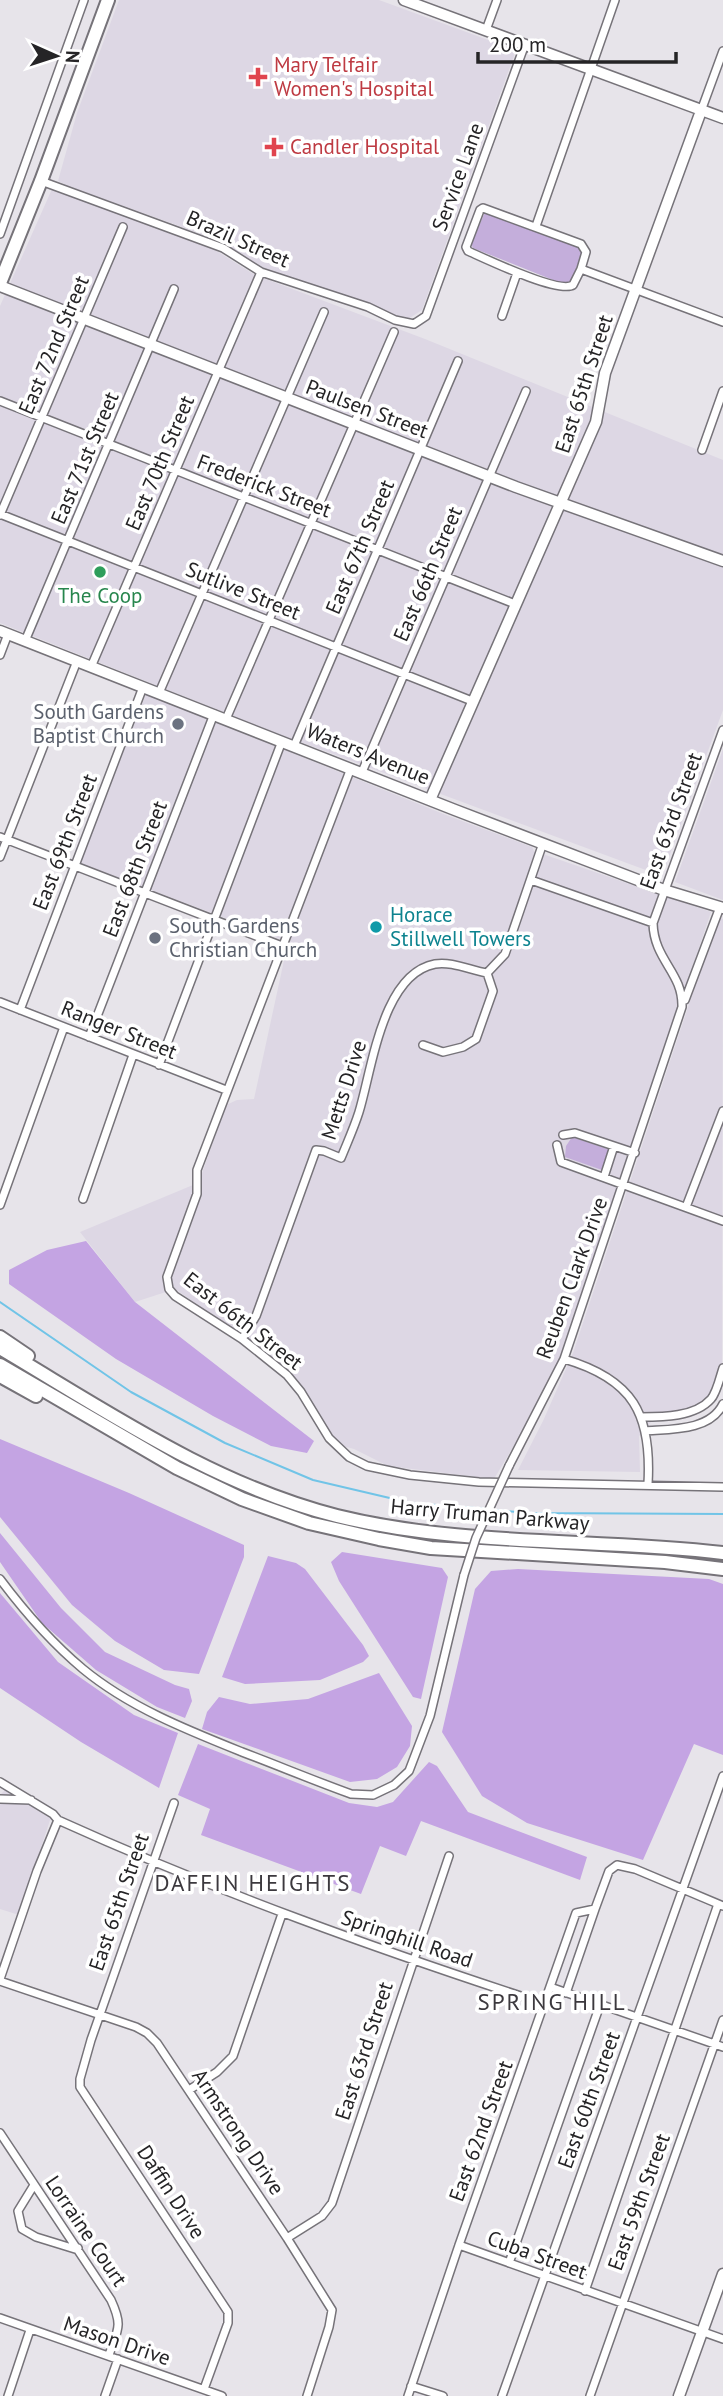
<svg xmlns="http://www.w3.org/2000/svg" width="723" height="2396" viewBox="0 0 723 2396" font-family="'PT Sans',sans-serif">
<rect width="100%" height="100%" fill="#e7e4ea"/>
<path fill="#ddd7e4" d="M119 0H379L513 49 514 56 422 310 408 319 399 317 247 262 218 240 68 186 58 181 77 113Z
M52 189 215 250 255 275 425 339 723 460V710L662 876 271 731 0 623V306Z
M146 694 446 815 532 847 534 851 711 912 564 1350 534 1412 494 1479 388 1466 354 1449 339 1445 333 1440 291 1374 241 1335 175 1289 135 1302 80 1232 193 1185 202 1173 226 1105 237 1100 254 1099 288 942 80 863Z
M723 749V900L675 882Z
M718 917 723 919 722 1368 707 1398 690 1411 657 1415 639 1436 640 1472 518 1470 543 1421 573 1353Z
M5 1790 51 1817 19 1915 0 1909V1795Z"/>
<path fill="#c4aedb" d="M485 212 580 246 583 250 571 282 563 284 473 248 471 244Z
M572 1137 610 1150 602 1170 565 1157 566 1146Z"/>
<path fill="#c4a4e3" d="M86 1241 135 1302 314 1441 307 1453 271 1446 213 1416 116 1359 9 1284V1270L47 1250Z
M0 1439 129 1493 244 1545V1557L199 1674 164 1670 115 1641 72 1605 0 1517Z
M0 1533 61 1608 105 1652 175 1685 189 1689 192 1701 185 1718 157 1707 96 1670 42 1623 0 1562Z
M342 1552 442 1568 448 1577 421 1699 413 1697 339 1581 331 1562Z
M268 1556 296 1563 305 1569 363 1645 369 1656 363 1662 320 1680 245 1684 222 1677Z
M518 1569 709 1579 723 1584V1755L694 1744 643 1860 527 1823 482 1796 442 1732 475 1589 491 1571Z
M0 1593 58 1662 134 1715 178 1733 159 1788 81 1742 0 1688Z
M379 1673 412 1726 410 1746 397 1767 377 1779 350 1782 202 1729 207 1712 219 1697 250 1704 308 1699Z
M198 1744 349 1803 377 1807 393 1802 429 1762 437 1766 468 1812 587 1857 580 1880 421 1821 406 1856 380 1846 361 1894 201 1835 210 1809 178 1795Z"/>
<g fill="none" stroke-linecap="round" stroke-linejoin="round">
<path stroke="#71c4e7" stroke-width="2" d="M0 1302 131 1392 225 1443 313 1480 411 1503 488 1509
M493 1510 531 1513 723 1514"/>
<g stroke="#767379" stroke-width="10">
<path id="street" d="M486 30 497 0
M701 111 723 51
M41 181 223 248 261 272 368 307 395 320 414 324 426 316 525 44
M483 208 581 244 586 252 581 269 573 285C559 294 486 259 468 251L466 247 480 210Z
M536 226 615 0
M0 234 84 0
M581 269 723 322
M502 316 517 273
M0 401 515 604
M702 450 723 391
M0 514 472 701
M0 515 123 227
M25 641 174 289
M0 655 8 634
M91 667 261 272
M159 693 324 312
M226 719 394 332
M294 746 458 361
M351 768 197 1170V1194L167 1277 169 1289 175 1296 242 1339 287 1375 301 1392 329 1438 349 1457 367 1466 410 1475 479 1482 723 1487
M362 772 526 391
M0 837 282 946
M0 857 77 661
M531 880 653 923
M685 1000 720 907
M0 1002 226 1090
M20 1010 143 687
M89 1037 214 714
M423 1045 443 1052 463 1047 476 1039 493 991 487 973 505 954 543 843
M159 1065 282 741
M563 1135 575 1133 635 1153
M557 1145 561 1162 723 1221
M604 1177 614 1146
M83 1199 133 1055
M0 1205 64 1027
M686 1207 723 1111
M242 1339 256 1316 316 1150 324 1151 341 1158C347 1143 354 1128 359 1112 372 1070 382 974 435 964 451 961 470 970 487 973
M564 1359C633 1379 652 1414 648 1484
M641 1417C663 1417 695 1417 711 1399 717 1392 720 1377 723 1368
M645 1431C671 1429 710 1431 723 1404
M509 1466 564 1359 682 1007C683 972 654 961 653 923L723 730
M0 1579C24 1611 52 1643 83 1669 129 1707 187 1730 242 1752 279 1766 315 1781 351 1794L373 1795 394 1785 409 1771 430 1716 464 1575
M0 1782 53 1814 58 1820C217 1892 379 1950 545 2004
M0 1799 31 1800
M174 1803 91 2040 80 2079V2087L228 2312V2323L204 2389
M0 1979 37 1871 58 1820
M0 1981 136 2027 147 2033 157 2043 287 2238 332 2310 329 2327 307 2396
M550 1987 723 2047
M566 1993 595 1909
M189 2090 217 2072 233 2056 282 1914
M0 2133 111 2300C123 2326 118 2329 109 2355
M34 2185 18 2211 22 2229 36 2237 75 2249 78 2248
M287 2238 322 2216 332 2203 449 1856
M459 2245 723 2339
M509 2263 600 2005
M585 2291 718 1904
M0 2318 222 2396
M411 2386 443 2396
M8 2396 30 2330
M105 2396 118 2359
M408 2396 459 2245 576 1913 595 1909 609 1871 617 1865 635 1869 723 1906
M502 2396 723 1776
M590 2396 723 2020"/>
</g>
<g stroke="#767379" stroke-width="13">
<path id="secondary" d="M404 0 723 118
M0 286 516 487 723 561
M0 631 455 810 664 890 723 908
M430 800 596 422 605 373 701 111
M679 2396 723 2274"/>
</g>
<g stroke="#767379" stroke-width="16">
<path id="highway" d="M0 283 41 181 108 0
M0 1337 28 1356
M0 1348C108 1412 214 1485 337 1516 463 1547 595 1538 723 1553
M0 1365 177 1468 242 1499 309 1523 379 1539 431 1548 665 1562 723 1569
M0 1376 36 1396"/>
</g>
<use href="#street" stroke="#fff" stroke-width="7"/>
<use href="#secondary" stroke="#fff" stroke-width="10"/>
<use href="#highway" stroke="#fff" stroke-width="12"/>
<g stroke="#767379" stroke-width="10" stroke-linecap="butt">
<path id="street-bridge" d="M464 1575 476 1538 509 1466"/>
</g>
<use href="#street-bridge" stroke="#fff" stroke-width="7"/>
</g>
<g fill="#e0444e" stroke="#fff" stroke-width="2.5">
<path d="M254.5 66.5h7v7h7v7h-7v7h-7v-7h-7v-7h7z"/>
<path d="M270.5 136.5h7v7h7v7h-7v7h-7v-7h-7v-7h7z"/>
</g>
<circle fill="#2e9e5b" stroke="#fff" stroke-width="2.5" cx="100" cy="572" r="7"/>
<g fill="#6b7280" stroke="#fff" stroke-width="2.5">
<circle cx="178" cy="724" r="7"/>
<circle cx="155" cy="938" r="7"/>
</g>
<circle fill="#0f9aa8" stroke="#fff" stroke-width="2.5" cx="376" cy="927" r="7"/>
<g text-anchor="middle" stroke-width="7" stroke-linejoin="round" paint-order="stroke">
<g font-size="21" fill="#be3a42" stroke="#fff" text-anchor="start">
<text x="274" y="72">Mary Telfair<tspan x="274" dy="24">Women's Hospital</tspan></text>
<text x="290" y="154">Candler Hospital</text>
</g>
<g font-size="21" fill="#252426" stroke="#fff">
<text transform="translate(458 177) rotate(-70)" y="7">Service Lane</text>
<text transform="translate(238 239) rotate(24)" y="7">Brazil Street</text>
<text transform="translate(54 345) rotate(-67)" y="7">East 72nd Street</text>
<text transform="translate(584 384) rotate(-72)" y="7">East 65th Street</text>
<text transform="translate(367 409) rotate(21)" y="7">Paulsen Street</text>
<text transform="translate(85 458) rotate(-67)" y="7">East 71st Street</text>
<text transform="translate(160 463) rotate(-67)" y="7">East 70th Street</text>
<text transform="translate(264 486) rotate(21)" y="7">Frederick Street</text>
<text transform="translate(360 547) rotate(-67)" y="7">East 67th Street</text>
<text transform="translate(428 574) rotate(-67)" y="7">East 66th Street</text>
<text transform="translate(243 591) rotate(22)" y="7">Sutlive Street</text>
<text transform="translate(368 754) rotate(22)" y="7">Waters Avenue</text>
<text transform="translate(671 821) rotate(-70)" y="7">East 63rd Street</text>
<text transform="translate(65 842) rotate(-69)" y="7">East 69th Street</text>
<text transform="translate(135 869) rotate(-69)" y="7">East 68th Street</text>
<text transform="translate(119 1030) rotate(22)" y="7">Ranger Street</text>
<text transform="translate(344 1090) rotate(-72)" y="7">Metts Drive</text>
<text transform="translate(572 1278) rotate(-70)" y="7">Reuben Clark Drive</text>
<text transform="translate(243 1321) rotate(38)" y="7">East 66th Street</text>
<text transform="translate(490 1515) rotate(5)" y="7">Harry Truman Parkway</text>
<text transform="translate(119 1902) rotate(-71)" y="7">East 65th Street</text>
<text transform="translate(407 1939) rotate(19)" y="7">Springhill Road</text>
<text transform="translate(364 2051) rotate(-72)" y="7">East 63rd Street</text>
<text transform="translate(589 2100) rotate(-70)" y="7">East 60th Street</text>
<text transform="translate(481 2131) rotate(-70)" y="7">East 62nd Street</text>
<text transform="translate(238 2132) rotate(56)" y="7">Armstrong Drive</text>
<text transform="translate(171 2192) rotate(57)" y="7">Daffin Drive</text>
<text transform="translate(639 2202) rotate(-70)" y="7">East 59th Street</text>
<text transform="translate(86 2231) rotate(56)" y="7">Lorraine Court</text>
<text transform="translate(537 2255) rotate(20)" y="7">Cuba Street</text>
<text transform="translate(117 2341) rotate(19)" y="7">Mason Drive</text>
</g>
<g font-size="21" fill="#27864d" stroke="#fff">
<text x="100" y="603">The Coop</text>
</g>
<g font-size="21" fill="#5b616d" stroke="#fff" text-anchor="end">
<text x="164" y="719">South Gardens<tspan x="164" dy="24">Baptist Church</tspan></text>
<text x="169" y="933" text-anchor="start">South Gardens<tspan x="169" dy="24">Christian Church</tspan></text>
</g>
<g font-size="21" fill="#0d838f" stroke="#fff" text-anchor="start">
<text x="390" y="922">Horace<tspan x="390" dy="24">Stillwell Towers</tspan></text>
</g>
<g font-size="23" letter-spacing="2" fill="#3c393e" stroke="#fff">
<text x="253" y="1891">DAFFIN HEIGHTS</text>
<text x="552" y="2010">SPRING HILL</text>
</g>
</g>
<g transform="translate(56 56) rotate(93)" stroke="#ffffff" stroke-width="5" paint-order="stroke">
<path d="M0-5L12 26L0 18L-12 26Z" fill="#252426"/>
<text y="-10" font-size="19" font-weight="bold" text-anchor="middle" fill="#252426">N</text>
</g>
<path d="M478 52v10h198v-10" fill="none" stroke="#252426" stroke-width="3.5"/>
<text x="489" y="52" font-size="21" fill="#252426" stroke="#ffffff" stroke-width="5" paint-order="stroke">200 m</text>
</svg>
